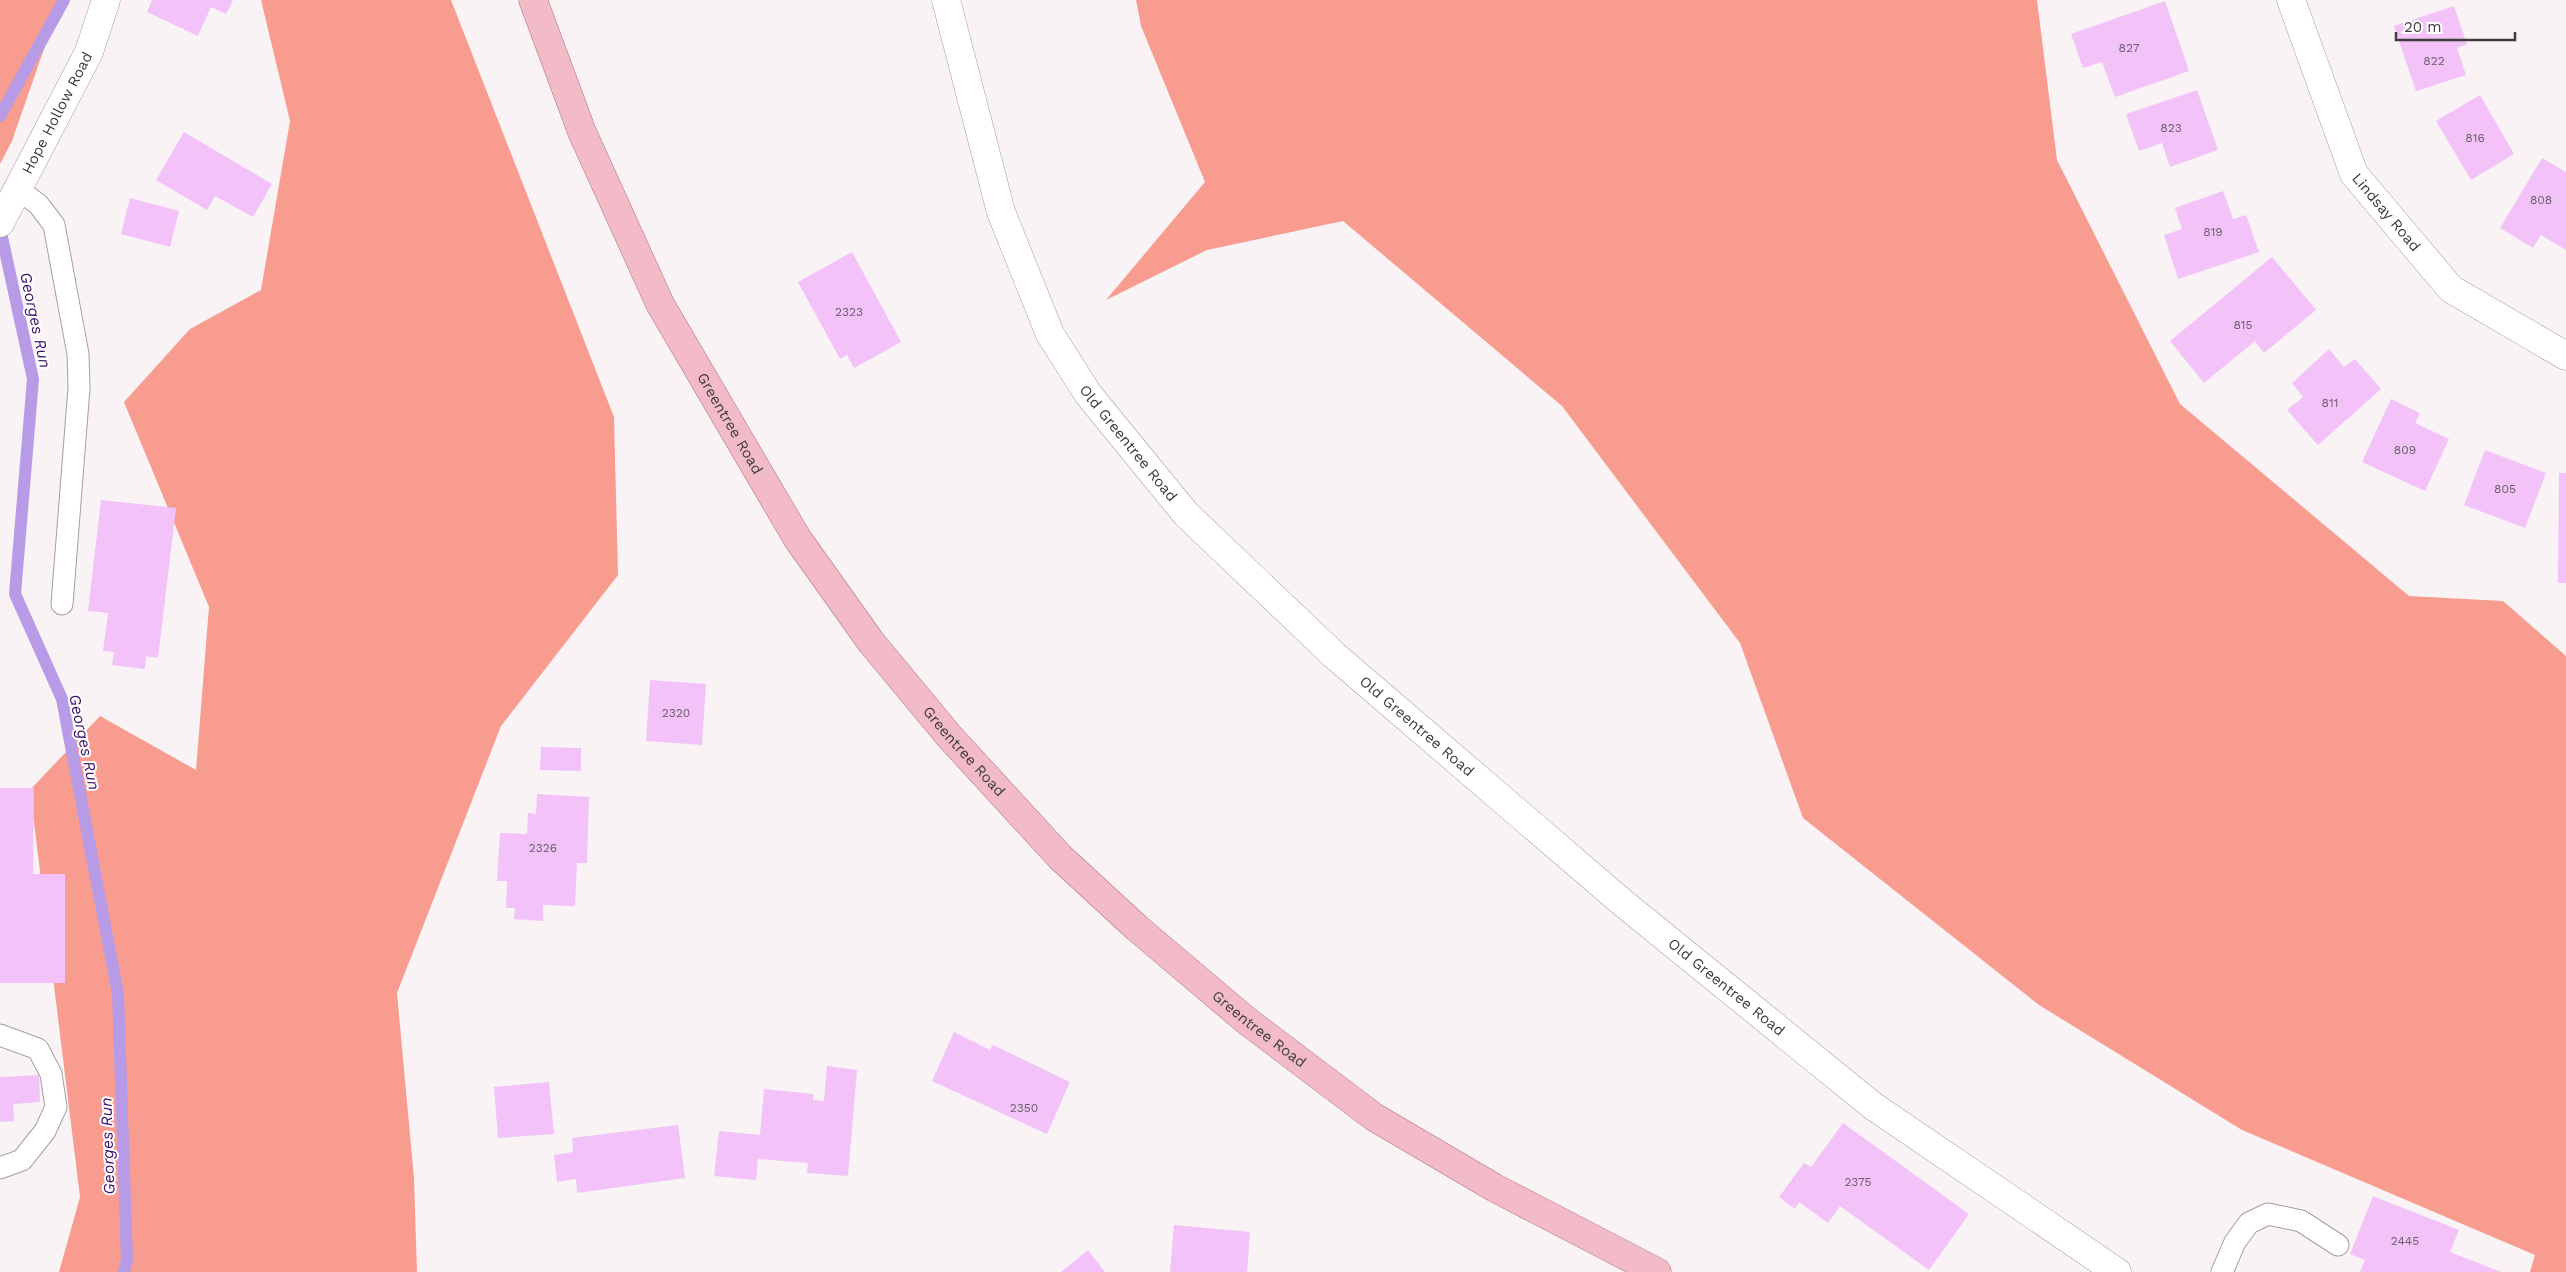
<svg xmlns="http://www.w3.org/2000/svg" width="2566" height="1272" viewBox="0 0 2566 1272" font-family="'Work Sans',sans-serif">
<rect width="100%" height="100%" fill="#f9f3f6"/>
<path fill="#f79c8f" d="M0 0H61L12 141 0 164Z
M261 0H451L614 417 618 575 501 726 397 993 414 1178 417 1272H59L80 1197 30 790 100 716 196 770 209 607 124 402 190 329 261 290 290 121Z
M1136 0H2037L2057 160 2180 404 2409 596 2503 601 2566 656V1272H2530L2535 1255 2242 1130 2039 1005 1803 818 1740 643 1562 406 1343 221 1207 250 1106 300 1205 182 1141 26Z"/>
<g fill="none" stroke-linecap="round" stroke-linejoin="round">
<path stroke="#b79be7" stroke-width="12" d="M0 116 64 0
M0 228 33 379 15 594 62 699 118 994 127 1260 124 1272"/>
</g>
<path fill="#f2c2f8" d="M152 0H233L226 14 211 7 198 36 147 12Z
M2165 1 2189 71 2115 97 2102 62 2083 68 2071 34Z
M2454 6 2467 44 2457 48 2466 75 2416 91 2394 26Z
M2197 90 2218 150 2170 167 2162 143 2139 151 2126 114Z
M2480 95 2514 154 2471 180 2436 121Z
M184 132 272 184 253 217 215 196 207 210 156 180Z
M2542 158 2566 172V250L2541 235 2533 248 2500 228Z
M2223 191 2233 219 2246 215 2259 252 2178 279 2164 235 2182 229 2175 208Z
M130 198 179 211 170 247 121 234Z
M852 252 901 342 854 368 847 355 840 359 798 282Z
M2272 257 2316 310 2264 353 2255 341 2204 383 2170 341Z
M2329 349 2344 367 2355 359 2381 389 2318 445 2287 410 2303 397 2292 383Z
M2391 399 2420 413 2415 423 2449 439 2425 491 2362 462Z
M2485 450 2546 473 2525 528 2464 505Z
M2559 473H2566V583H2558Z
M101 500 176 508 158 658 146 656 145 669 112 665 114 652 103 651 108 613 88 611Z
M650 680 706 684 702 745 646 741Z
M541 747 581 748V771L540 770Z
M0 788H34L33 874H65V983H0Z
M537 794 589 797 587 863H577L575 906 543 905V921L514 919 515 908H506L507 881H497L500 833 527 834 528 813 536 814Z
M954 1032 990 1050 993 1045 1070 1082 1047 1134 932 1081Z
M827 1066 857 1070 848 1176 807 1173 808 1163 758 1159 756 1180 714 1176 719 1131 760 1135 764 1089 813 1094V1100L824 1101Z
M39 1075 40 1102 13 1104 14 1121 0 1122V1077Z
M549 1082 554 1134 498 1138 494 1087Z
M1843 1123 1969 1214 1929 1270 1840 1206 1828 1223 1799 1202 1795 1209 1779 1197 1804 1163 1811 1167Z
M678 1125 685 1178 577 1193 576 1179 557 1182 554 1155 573 1152 572 1138Z
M2373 1196 2459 1230 2450 1252 2501 1272H2360L2365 1260 2350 1254Z
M1174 1225 1250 1232 1247 1272H1170Z
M1088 1250 1105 1272H1061Z"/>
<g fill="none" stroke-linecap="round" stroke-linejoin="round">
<g stroke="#a59fa2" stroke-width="23">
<path id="lane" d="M17 189 38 204 54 225 78 354 79 388 62 604
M0 1035 38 1049 51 1074 56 1107 45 1131 22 1160 0 1168
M2222 1272 2235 1242 2249 1223 2268 1214 2301 1221 2338 1245"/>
</g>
<g stroke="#a59fa2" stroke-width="29">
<g id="street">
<path id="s1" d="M946 0 1001 212 1050 334 1088 394 1186 514 1334 655 1623 903 1873 1106 2117 1272"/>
<path id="s2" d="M2291 0 2354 174 2451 289 2566 356"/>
</g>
</g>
<g stroke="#a59fa2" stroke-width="29">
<g id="secondary">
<path id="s3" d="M0 223 89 52 106 0"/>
</g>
</g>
<g stroke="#ae717e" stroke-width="29">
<g id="primary">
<path id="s4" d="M533 0 582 132 660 304 797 538 871 642 949 736 1060 857 1137 928 1247 1021 1374 1117 1495 1188 1657 1272"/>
</g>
</g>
<use href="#lane" stroke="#fff" stroke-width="21"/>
<use href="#street" stroke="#fff" stroke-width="28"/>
<use href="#secondary" stroke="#fff" stroke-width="28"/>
<use href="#primary" stroke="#f3bbc7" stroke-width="28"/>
</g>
<g text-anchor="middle" stroke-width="4" stroke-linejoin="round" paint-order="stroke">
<g font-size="12" fill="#6b5e6c">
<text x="2129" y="52">827</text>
<text x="2434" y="65">822</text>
<text x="2171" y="132">823</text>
<text x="2475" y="142">816</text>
<text x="2541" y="204">808</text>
<text x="2213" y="236">819</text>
<text x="849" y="316">2323</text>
<text x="2243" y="329">815</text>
<text x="2330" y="407">811</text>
<text x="2405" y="454">809</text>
<text x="2505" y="493">805</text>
<text x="676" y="717">2320</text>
<text x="543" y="852">2326</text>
<text x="1024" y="1112">2350</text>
<text x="1858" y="1186">2375</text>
<text x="2405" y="1245">2445</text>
</g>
<g font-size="15" fill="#3e3c3d" stroke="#fff">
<text dy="5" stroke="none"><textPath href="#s3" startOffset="124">Hope Hollow Road</textPath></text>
<text dy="5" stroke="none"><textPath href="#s2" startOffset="235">Lindsay Road</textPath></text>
<text dy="5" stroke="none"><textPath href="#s4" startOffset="468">Greentree Road</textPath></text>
<text dy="5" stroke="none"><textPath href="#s1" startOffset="485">Old Greentree Road</textPath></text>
<text dy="5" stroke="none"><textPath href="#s1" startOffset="890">Old Greentree Road</textPath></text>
<text dy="5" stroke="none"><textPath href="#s4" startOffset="872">Greentree Road</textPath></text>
<text dy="5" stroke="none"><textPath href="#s1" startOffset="1295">Old Greentree Road</textPath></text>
<text dy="5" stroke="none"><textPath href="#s4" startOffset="1278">Greentree Road</textPath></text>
</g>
<g font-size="16" font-style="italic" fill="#3d1069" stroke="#fff">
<text transform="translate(36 320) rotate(78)" y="6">Georges Run</text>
<text transform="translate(85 742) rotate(78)" y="6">Georges Run</text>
<text transform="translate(107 1146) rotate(-92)" y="6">Georges Run</text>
</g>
</g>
<path d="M2396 32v8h119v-8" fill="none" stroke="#3e3c3d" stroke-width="2.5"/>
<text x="2404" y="32" font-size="15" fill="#3e3c3d" stroke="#ffffff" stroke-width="4" paint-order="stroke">20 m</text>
</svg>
